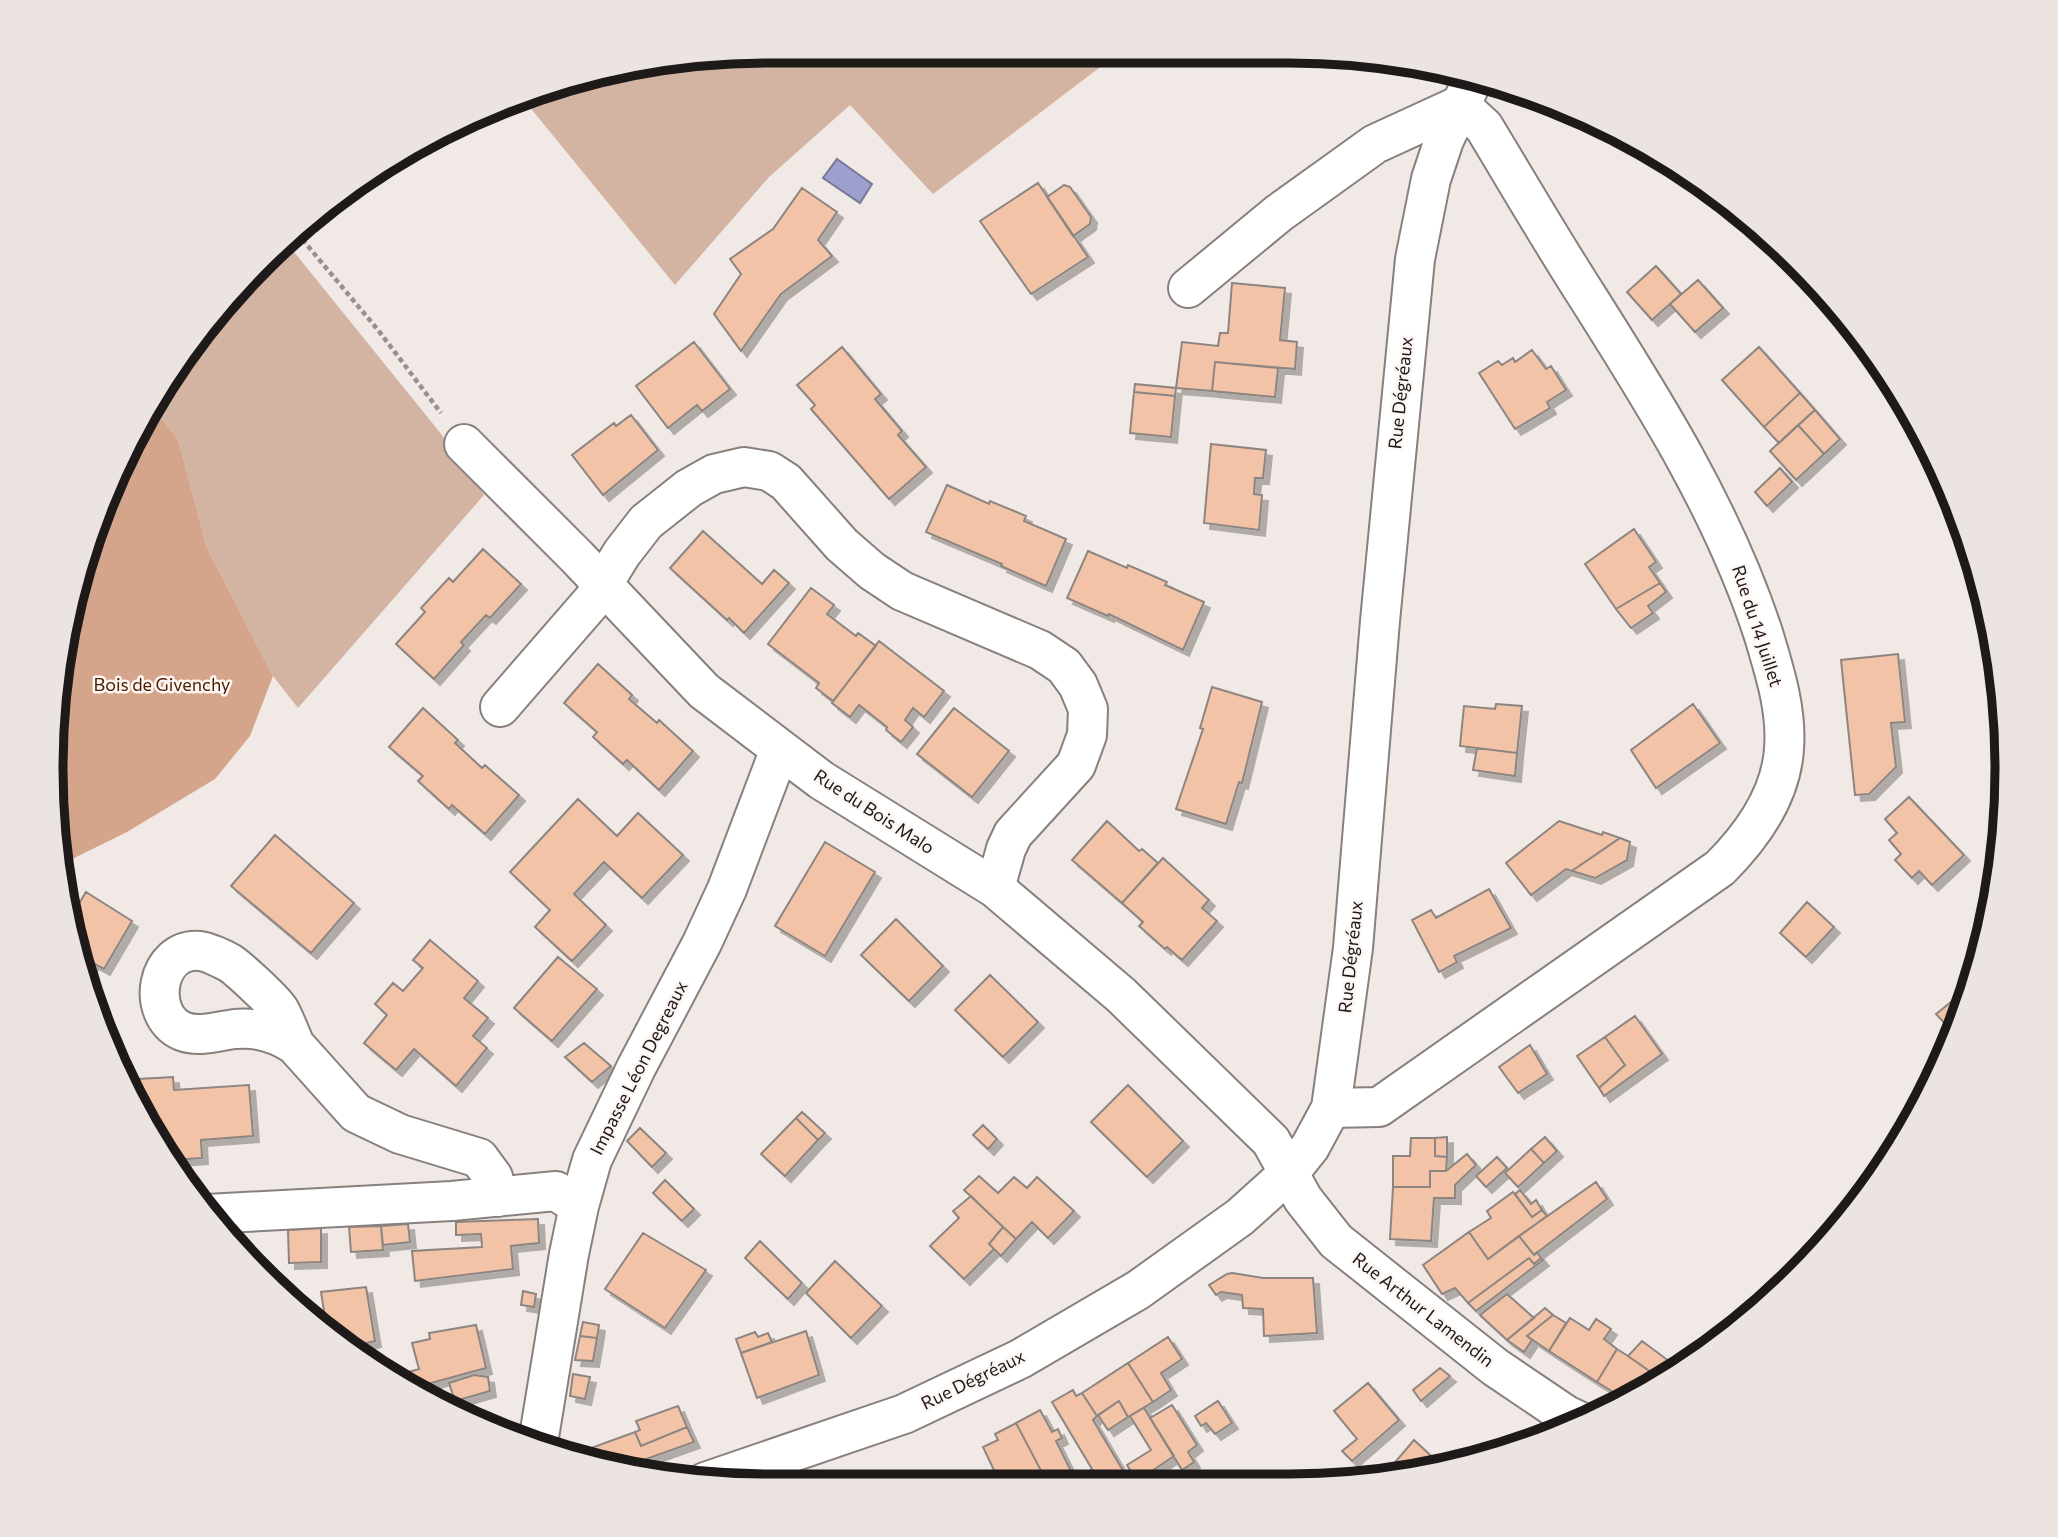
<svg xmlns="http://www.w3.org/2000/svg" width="2058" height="1537" viewBox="0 0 2058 1537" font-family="Commissioner,sans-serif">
<defs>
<filter id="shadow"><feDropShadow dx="6" dy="6" stdDeviation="0" flood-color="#0004"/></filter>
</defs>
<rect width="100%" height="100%" fill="#f1e9e5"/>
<path fill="#d3b4a3" d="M768 51H769L1120 52 933 194 850 105 769 177 675 285 524 100 582 75Z
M286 242 442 435 484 495 298 708 273 676 207 548 178 439 151 406 172 369 261 261Z"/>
<path fill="#d4a58a" d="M151 406 178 439 207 548 273 676 250 736 215 779 127 832 60 865 52 816 64 629 125 451Z"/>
<path fill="#9da0cf" stroke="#777898" stroke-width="2" d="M837 159 872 184 860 203 823 178Z"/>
<path fill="#f3c3a7" stroke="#8c8581" stroke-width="2" filter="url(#shadow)" d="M1038 183 1088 257 1031 294 980 221Z
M1064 185 1070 187 1091 217 1090 224 1073 236 1047 197Z
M802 188 837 212 818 240 832 256 781 294 741 351 714 314 741 274 730 259 773 229Z
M1656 266 1681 294 1652 320 1627 292Z
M1698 280 1723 308 1695 332 1670 304Z
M1232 283 1285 288 1280 340 1297 342 1295 369 1215 362 1212 391 1176 388 1182 342 1218 346 1220 333H1228Z
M694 342 730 389 702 411 697 405 668 428 636 386Z
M842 347 881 394 875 399 902 431 898 435 926 467 889 499 811 409 815 405 797 385Z
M1759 347 1800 393 1764 427 1722 380Z
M1532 350 1546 369 1551 366 1566 390 1547 402 1550 408 1515 429 1479 373 1498 361 1502 365 1513 358 1515 362Z
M1215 362 1278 368 1275 397 1212 391Z
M1135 384 1176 388 1175 396 1134 392Z
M1134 392 1175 396 1171 437 1130 433Z
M1800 393 1815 410 1779 443 1764 427Z
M1815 410 1840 439 1824 454 1798 425Z
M631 415 658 450 603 495 572 455 614 423 616 426Z
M1798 425 1824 454 1796 480 1770 451Z
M1211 444 1266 450 1263 478H1255L1254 494 1262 495 1259 530 1204 523Z
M1780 468 1792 482 1767 506 1755 492Z
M947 485 989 504 990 501 1026 516 1024 521 1066 539 1046 586 1001 566 1002 564 926 532Z
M1634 529 1656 562 1649 567 1660 583 1616 609 1585 564Z
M703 531 762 584 774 570 789 583 744 633 729 618 727 620 670 568Z
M483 549 521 584 490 618 486 615 461 642 464 645 434 679 396 644 425 612 421 608 449 578 453 582Z
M1088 551 1127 568 1128 565 1167 582 1165 585 1204 602 1183 650 1109 614 1108 616 1067 598Z
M1660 583 1666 592 1648 606 1653 613 1631 628 1616 609Z
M811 588 834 605 827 614 856 636 858 633 876 646 833 701 816 688 819 683 768 644Z
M879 641 944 691 924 717 913 708 905 720 913 727 901 742 886 730 887 727 859 705 850 717 832 703Z
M1898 654 1905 722 1891 723 1896 767 1869 794 1855 795 1841 660Z
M598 664 632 695 629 699 657 723 659 720 693 751 659 790 627 760 623 764 593 737 597 732 564 703Z
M1212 687 1262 702 1242 783 1239 782 1226 824 1176 809 1203 729 1200 728Z
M1496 704 1522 706 1517 753 1460 746 1464 706 1495 709Z
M1693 704 1720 743 1656 788 1631 750Z
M423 708 458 740 455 743 482 768 485 765 519 795 485 834 452 805 449 809 418 781 423 776 389 747Z
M954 708 1009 751 972 797 917 754Z
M1477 748 1517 753 1515 776 1473 770Z
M1909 797 1964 855 1932 885 1919 871 1912 878 1895 860 1901 854 1889 840 1897 833 1885 819Z
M578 799 617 836 638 813 683 855 642 898 604 862 574 894 606 925 572 961 535 927 550 910 510 872Z
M1107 821 1139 851 1142 849 1158 863 1122 903 1072 860Z
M1559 821 1602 835 1603 832 1620 838 1572 871 1566 869 1531 895 1506 863Z
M275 835 354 903 311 953 231 886Z
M1620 838 1630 842 1627 860 1595 878 1572 871Z
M825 842 875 872 825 956 775 926Z
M1163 858 1209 900 1202 908 1217 921 1182 960 1167 947 1165 949 1139 926 1143 922 1122 903Z
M1489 889 1511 928 1454 956 1457 962 1439 972 1412 920 1431 910 1436 918Z
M86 892 132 921 104 969 93 963 83 978 75 954 69 920Z
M1807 902 1834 927 1806 957 1780 933Z
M896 919 943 966 909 1001 861 955Z
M430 940 478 981 464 998 488 1018 473 1036 487 1048 456 1086 414 1049 396 1070 364 1043 387 1015 375 1004 393 983 403 991 423 968 413 960Z
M558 957 597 989 552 1041 514 1008Z
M990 975 1038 1022 1003 1057 955 1010Z
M1972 985 1969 1000 1954 1033 1936 1014Z
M1635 1016 1662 1054 1604 1096 1599 1088 1625 1065 1605 1037Z
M1605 1037 1625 1065 1599 1088 1577 1056Z
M584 1043 611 1066 592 1082 565 1057Z
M1530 1045 1547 1074 1518 1093 1499 1067Z
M173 1077 174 1090 249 1085 253 1136 201 1140 202 1158 173 1160 139 1102 138 1079Z
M1128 1085 1183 1141 1147 1177 1091 1122Z
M802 1112 825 1133 818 1140 796 1118Z
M796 1118 818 1140 785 1176 761 1154Z
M983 1125 997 1139 988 1149 973 1135Z
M640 1128 666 1153 652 1167 627 1141Z
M1447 1137V1157L1435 1156V1138Z
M1545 1137 1557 1151 1544 1163 1531 1149Z
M1411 1138H1435V1156L1447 1157 1446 1171H1430V1187H1393V1156H1410Z
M1531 1149 1544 1163 1518 1187 1505 1173Z
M1467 1154 1476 1165 1455 1185V1198H1434L1431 1241 1390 1239 1393 1187H1430V1171H1446Z
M1497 1157 1507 1168 1486 1187 1476 1176Z
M979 1176 998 1193 1014 1177 1027 1188 1037 1177 1074 1211 1048 1238 1032 1222 1016 1239 964 1190Z
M665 1180 694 1209 682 1221 653 1193Z
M1596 1182 1607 1199 1534 1255 1519 1236Z
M1520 1190 1531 1204 1536 1200 1542 1210 1532 1217 1515 1194Z
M1513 1192 1532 1217 1542 1210 1547 1216 1488 1259 1469 1232 1491 1218 1487 1211Z
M971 1196 1003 1227 989 1244 994 1249 964 1279 930 1246 959 1218 953 1211Z
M538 1219 539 1243 511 1246 513 1269 415 1281 412 1251 482 1247 481 1234 456 1235V1222Z
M408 1224 410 1242 383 1245 381 1226Z
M381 1226 383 1250 351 1252 349 1227Z
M1003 1227 1016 1239 1001 1256 989 1244Z
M321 1228V1262L289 1263 288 1230Z
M1469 1232 1488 1259 1519 1236 1534 1255 1537 1252 1541 1258 1534 1264 1529 1258 1468 1303 1455 1288 1442 1294 1423 1265Z
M643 1233 706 1270 665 1328 605 1289Z
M760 1241 802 1283 788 1299 745 1258Z
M1529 1258 1534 1264 1541 1258 1543 1260 1476 1311 1468 1303Z
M835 1261 882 1306 851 1338 806 1293Z
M1232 1273 1263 1278H1313L1317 1333 1264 1336 1263 1309 1243 1308 1242 1295 1221 1292 1216 1295 1209 1285 1227 1274Z
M366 1287 375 1341 350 1347 327 1331 321 1292Z
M523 1291 536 1294 534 1307 521 1305Z
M1507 1294 1534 1318 1507 1340 1480 1315Z
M1545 1308 1553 1315 1527 1336 1532 1340 1524 1352 1507 1340Z
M1553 1315 1566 1323 1549 1351 1527 1336Z
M1570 1318 1589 1330 1596 1319 1611 1329 1604 1339 1617 1349 1597 1382 1549 1351Z
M583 1322 599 1325 597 1338 580 1336Z
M476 1325 486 1368 409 1389 391 1377 419 1369 412 1343 430 1339 429 1333Z
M806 1331 819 1375 757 1398 741 1353Z
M755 1332 758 1337 768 1333 772 1342 741 1353 736 1339Z
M580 1336 597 1338 593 1361 575 1360Z
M1168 1337 1182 1359 1161 1373 1171 1390 1153 1402 1128 1363Z
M1642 1341 1677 1367 1658 1377 1628 1356Z
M1617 1349 1628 1356 1658 1377 1623 1398 1597 1382Z
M1128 1363 1153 1402 1128 1417 1119 1401 1097 1416 1082 1393Z
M1440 1368 1450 1376 1421 1401 1413 1390Z
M573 1374 590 1377 585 1399 570 1396Z
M474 1375 488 1377 490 1391 455 1401 449 1383Z
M1368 1383 1399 1420 1352 1461 1342 1451 1357 1439 1334 1411Z
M1073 1390 1076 1396 1082 1393 1097 1416 1093 1420 1125 1474 1112 1482H1095L1089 1471 1092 1469 1052 1402Z
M1119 1401 1128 1417 1108 1430 1098 1415Z
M1218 1401 1232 1423 1215 1434 1206 1423 1201 1426 1195 1416Z
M1172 1405 1197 1445 1188 1452 1194 1462 1182 1470 1150 1418Z
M678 1406 687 1427 641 1446 635 1432 640 1430 636 1421Z
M1144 1408 1174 1456 1137 1481 1127 1465 1151 1450 1130 1416Z
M1040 1410 1052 1432 1058 1429 1062 1438 1056 1441 1072 1473 1055 1482H1047L1016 1423Z
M1016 1423 1047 1482 1000 1483 983 1447 998 1440 995 1434Z
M687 1427 694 1442 621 1468 582 1462 569 1456 635 1432 641 1446Z
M1414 1440 1441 1465 1390 1478 1385 1474Z"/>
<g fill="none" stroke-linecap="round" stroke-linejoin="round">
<g stroke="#87807c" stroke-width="42">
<path id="minor" d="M1188 288 1279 213 1375 144 1460 105 1484 127C1516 180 1547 233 1580 285 1651 397 1723 509 1764 636 1775 673 1787 710 1784 749 1781 796 1752 836 1720 868L1379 1107 1331 1108
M464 444 577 557 704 691 821 780 995 888 1121 995 1271 1141 1303 1199 1336 1241 1495 1367 1566 1415 1581 1422
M500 707 593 600 622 553 646 522 689 488 714 474 744 467 769 471 786 482 842 545 872 571 902 591 1040 650 1064 666 1078 685 1088 709 1087 735 1076 765 1013 834 1006 849 995 888
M295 1045C290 1034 286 1022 280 1011 275 1002 239 969 230 963 223 959 208 952 200 951 156 947 145 1014 182 1031 199 1038 218 1031 235 1029 257 1027 277 1033 295 1045L356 1113 400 1134 479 1158 493 1177 498 1197
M207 1214 452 1201 556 1191 579 1206
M538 1443 569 1254 579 1206 592 1160 636 1068 702 943 727 889 780 749"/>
</g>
<g stroke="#87807c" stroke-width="42">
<path id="major" d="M705 1482 904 1414 1020 1359 1138 1290 1240 1217 1290 1172 1310 1147 1331 1108 1353 948 1380 621 1415 259 1431 179 1444 140 1475 75"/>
</g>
<path stroke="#96908e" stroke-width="4.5" stroke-dasharray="5 3.5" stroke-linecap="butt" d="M297 233 378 330 441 413"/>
<use href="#minor" stroke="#fff" stroke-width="38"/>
<use href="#major" stroke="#fff" stroke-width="38"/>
</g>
<g text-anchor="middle" stroke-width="5" stroke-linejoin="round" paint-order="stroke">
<g font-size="18" fill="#1d1a19" stroke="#fef6f2">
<text transform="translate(1401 393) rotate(-84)" y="6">Rue Dégréaux</text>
<text transform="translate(1757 626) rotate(72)" y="6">Rue du 14 Juillet</text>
<text transform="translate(874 812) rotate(33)" y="6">Rue du Bois Malo</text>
<text transform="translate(1351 957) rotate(-84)" y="6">Rue Dégréaux</text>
<text transform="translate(639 1068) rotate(-63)" y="6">Impasse Léon Degreaux</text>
<text transform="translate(1423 1310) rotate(38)" y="6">Rue Arthur Lamendin</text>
<text transform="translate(973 1380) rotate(-26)" y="6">Rue Dégréaux</text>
</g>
<g font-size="18" fill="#491e00" stroke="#fef6f2">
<text x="162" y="691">Bois de Givenchy</text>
</g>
</g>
<path d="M0 0H2058V1537H0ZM768 63H1290A705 705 0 0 1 1995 768V769A705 705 0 0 1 1290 1474H768A705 705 0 0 1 63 769V768A705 705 0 0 1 768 63Z" fill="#ece4e1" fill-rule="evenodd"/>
<path fill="none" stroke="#1d1a19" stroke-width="9" d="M768 63H1290A705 705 0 0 1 1995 768V769A705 705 0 0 1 1290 1474H768A705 705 0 0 1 63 769V768A705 705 0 0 1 768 63Z"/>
</svg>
